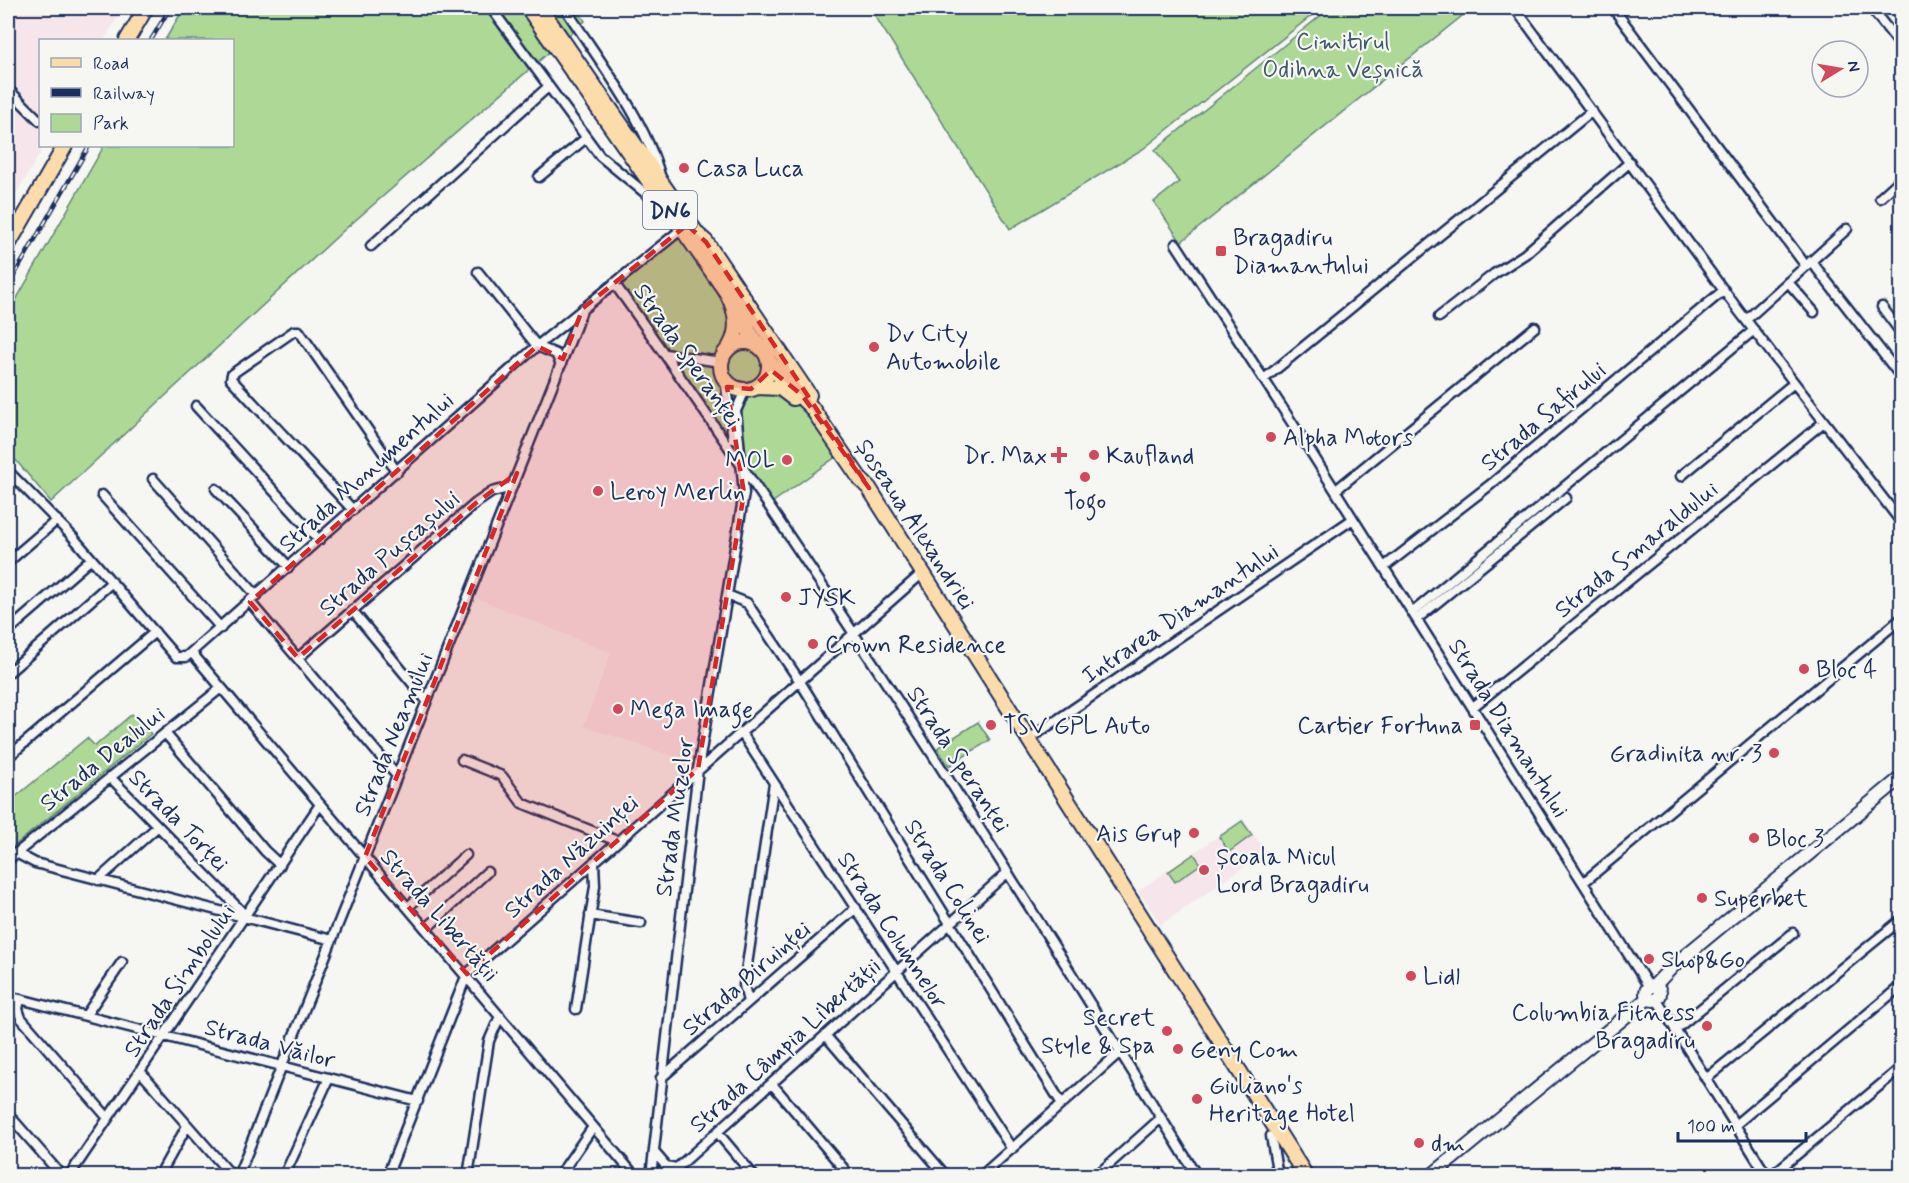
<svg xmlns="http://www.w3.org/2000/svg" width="1909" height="1183" viewBox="0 0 1909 1183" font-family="Mynerve,sans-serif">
<rect width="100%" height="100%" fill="#f6f6f2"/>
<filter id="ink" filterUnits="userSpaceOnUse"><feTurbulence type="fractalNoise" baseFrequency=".0167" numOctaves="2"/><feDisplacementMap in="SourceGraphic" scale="12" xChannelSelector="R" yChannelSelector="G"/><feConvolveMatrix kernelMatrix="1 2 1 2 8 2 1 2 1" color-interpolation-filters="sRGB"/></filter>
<g filter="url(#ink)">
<path fill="#f6e6ec" d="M8 8H123L104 40H40V146H44L8 208Z
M614 283 742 465 693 763 584 726 611 653 474 597 584 314Z
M1243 819 1266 852 1159 926V921L1138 891Z"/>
<path fill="#aed896" stroke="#64847a" stroke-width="1.5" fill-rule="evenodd" d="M184 8H577L585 21 343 231 51 502 8 451V314L104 146H232V40H165Z
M870 8H1321L1143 149 1010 229Z
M1330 8H1472L1181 242 1154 202 1179 182 1155 150Z
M683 228 721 284 736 343 752 342C767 352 774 365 763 382L798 403 837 456 769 505 614 283ZM726 381 737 389 745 390 736 418 741 462 731 428Z
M132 714 151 734 8 851V803L87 738 95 746Z
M978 722 990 740 949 766 937 748Z
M1242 821 1252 835 1229 852 1219 837Z
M1194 854 1201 864 1175 882 1168 872Z"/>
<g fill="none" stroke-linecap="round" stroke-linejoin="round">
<g stroke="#1b2f5e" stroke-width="13">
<path id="street" d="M491 8 600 156 661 206
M565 8C597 58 644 117 660 175
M1515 8 1739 311 1902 523
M1613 8 1806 266
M1871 8 1902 47
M8 89 40 121
M539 177 586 138
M1880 198 1902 178
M1176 244 1309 449 1649 987
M371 246 548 87
M1811 261 1902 378
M478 272 537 346 556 354 561 365
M1788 282 1814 312
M614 283C821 572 1010 873 1197 1176
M1882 307 1902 334
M1439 317 1494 274 1525 254 1630 162
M1746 320 1847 229
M665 354 721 362
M725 379 733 439
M1264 379 1592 111
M196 406 319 540
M8 473 9 472 72 536 176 657H186L537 346 683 228
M1681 476 1794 383
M153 479 257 596
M216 489 289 567
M1336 490 1535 327
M102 495 221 628
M353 510 231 379 232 374 294 331H299L397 472
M8 562 57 520
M1384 567 1490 485 1724 290
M727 595 747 603 799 680 1062 1104
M250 602 397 776
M352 610 427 701
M1413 612 1754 330
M1417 619 1566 498
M8 631 91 559
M192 653 635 1176
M298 658 476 503 492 492 512 487
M8 673 112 582
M1473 707 1824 422
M741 732 1012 1149
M165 733 265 851 280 865
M1029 739 1353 519
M8 757 155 632
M462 760 502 776 522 803 617 841
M110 777 246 916
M16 853 35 863 332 940
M8 860 221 688
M98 880 157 827
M1584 882 1902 618
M408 907 466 855
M590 915 641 923
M427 928 487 872
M8 996 418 1101
M20 999 18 1009 21 1018 108 1118
M1657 1000 1767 1176
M748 1002 744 985 774 783
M576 1009 595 886 594 862
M86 1015 122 962
M1675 1030 1793 933
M826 1036 946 1176
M140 1071 232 1176
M661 1078 856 908
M1706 1079 1902 919
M772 1084 850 1176
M8 1114 62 1176
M1735 1125 1902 985
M717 1132 754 1176
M1271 1136 1278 1176
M654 1152 666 1166 676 1168
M69 1176 319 806
M159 1176 187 1126
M238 1176 583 308
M284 1176 329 1078
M387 1176 467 974 918 577
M468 1176 489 1041 500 1016
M559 1176 593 1127
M651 1176 698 769 744 493 736 411 745 390
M668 1176 1008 872
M981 1176 1120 1052
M1096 1176 1161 1118
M1771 1176 1902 1067"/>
</g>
<g stroke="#1b2f5e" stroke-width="16">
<path id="secondary" d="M1646 993a7 7 0 1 1 14 0a7 7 0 1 1-14 0Z
M1654 986 1674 965 1902 777
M1431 1176 1648 998"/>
</g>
<g stroke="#1b2f5e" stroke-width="18">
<path id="primary" d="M528 8 727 293C736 310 740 329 730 346
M540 8 697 234 706 242 809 395
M127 40 146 8
M8 245 65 146
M740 309 748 330 759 346
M721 366a24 24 0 1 1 48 0a24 24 0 1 1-48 0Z
M769 361 781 378 811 407 861 480 869 488 1306 1176
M757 387 780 388 793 398"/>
</g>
<use href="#street" stroke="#f6f6f2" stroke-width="8"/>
<use href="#secondary" stroke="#f6f6f2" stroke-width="12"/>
<use href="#primary" stroke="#fddcac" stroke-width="14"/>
<g stroke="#1b2f5e" stroke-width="4.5">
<path id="rail" d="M151 40 170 8
M8 286 89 146"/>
</g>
<use href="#rail" stroke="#f6f6f2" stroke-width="2" stroke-dasharray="7" stroke-linecap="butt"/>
</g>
</g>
<path fill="#d62828" fill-opacity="0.2" stroke="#d62828" stroke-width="4.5" stroke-dasharray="12 8" stroke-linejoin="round" d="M687 225 706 242 869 488 802 395 771 370 751 389 727 387 744 493 698 769 467 974 365 857 517 473 476 503 298 658 250 602 537 346 563 359 583 308Z"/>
<g fill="#d1495b" stroke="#f6f6f2" stroke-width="2">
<circle cx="684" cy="168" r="6"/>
<rect x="1215" y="245" width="12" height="12" rx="3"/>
<circle cx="874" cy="347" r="6"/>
<circle cx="1271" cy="437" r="6"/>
<path d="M1056 446h6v6h6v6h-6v6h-6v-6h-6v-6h6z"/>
<circle cx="1094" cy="455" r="6"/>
<circle cx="787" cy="460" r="6"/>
<circle cx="1085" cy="477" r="6"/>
<circle cx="598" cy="491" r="6"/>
<circle cx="786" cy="597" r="6"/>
<circle cx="813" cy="644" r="6"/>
<circle cx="1804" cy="669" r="6"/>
<circle cx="618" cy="709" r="6"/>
<circle cx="991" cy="725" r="6"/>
<rect x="1469" y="719" width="12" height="12" rx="3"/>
<circle cx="1774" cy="753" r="6"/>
<circle cx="1194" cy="833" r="6"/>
<circle cx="1754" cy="838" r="6"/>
<circle cx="1204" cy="870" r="6"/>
<circle cx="1702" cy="898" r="6"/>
<circle cx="1649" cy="959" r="6"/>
<circle cx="1411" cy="976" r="6"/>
<circle cx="1707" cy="1026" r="6"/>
<circle cx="1167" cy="1031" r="6"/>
<circle cx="1178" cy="1049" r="6"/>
<circle cx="1197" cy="1099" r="6"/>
<circle cx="1419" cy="1143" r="6"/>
</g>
<g text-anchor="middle" stroke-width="4.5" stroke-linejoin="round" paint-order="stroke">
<rect fill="#f6f6f2" stroke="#5d6b8a" stroke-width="1.5" x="643" y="191" width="54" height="38" rx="4.5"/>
<g font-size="22" font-weight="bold" fill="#1b2f5e">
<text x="670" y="218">DN6</text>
</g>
<g font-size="24" fill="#40596c" stroke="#f6f6f2">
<text x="1343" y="49">Cimitirul<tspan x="1343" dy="28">Odihna Veșnică</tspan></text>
</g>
<g font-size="24" fill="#1b2f5e" stroke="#f6f6f2" text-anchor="start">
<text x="696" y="176">Casa Luca</text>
<text x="1233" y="245">Bragadiru<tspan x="1233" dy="28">Diamantului</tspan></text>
<text x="886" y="341">Dv City<tspan x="886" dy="28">Automobile</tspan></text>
<text x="1283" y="445">Alpha Motors</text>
<text x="1047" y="463" text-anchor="end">Dr. Max</text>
<text x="1106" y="463">Kaufland</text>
<text x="775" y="468" text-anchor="end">MOL</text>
<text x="610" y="499">Leroy Merlin</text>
<text x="1085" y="509" text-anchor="middle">Togo</text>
<text x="798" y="605">JYSK</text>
<text x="825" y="652">Crown Residence</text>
<text x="1816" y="677">Bloc 4</text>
<text x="630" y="717">Mega Image</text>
<text x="1003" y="733">TSV GPL Auto</text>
<text x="1463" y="733" text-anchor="end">Cartier Fortuna</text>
<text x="1762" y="761" text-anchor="end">Gradinita nr. 3</text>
<text x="1182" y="841" text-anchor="end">Ais Grup</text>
<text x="1766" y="846">Bloc 3</text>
<text x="1216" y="864">Școala Micul<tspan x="1216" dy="28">Lord Bragadiru</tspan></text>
<text x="1714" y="906">Superbet</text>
<text x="1661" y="967">Shop&amp;Go</text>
<text x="1423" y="984">Lidl</text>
<text x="1695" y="1020" text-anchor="end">Columbia Fitness<tspan x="1695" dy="28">Bragadiru</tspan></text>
<text x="1155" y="1025" text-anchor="end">Secret<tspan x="1155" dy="28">Style &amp; Spa</tspan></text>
<text x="1190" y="1057">Geny Com</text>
<text x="1209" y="1093">Giuliano's<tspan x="1209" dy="28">Heritage Hotel</tspan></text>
<text x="1431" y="1151">dm</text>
</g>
<g font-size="24" fill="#1b2f5e" stroke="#f6f6f2">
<text transform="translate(688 355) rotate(55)" y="8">Strada Speranței</text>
<text transform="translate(1543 416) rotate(-40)" y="8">Strada Safirului</text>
<text transform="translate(366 472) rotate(-42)" y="8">Strada Monumentului</text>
<text transform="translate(916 524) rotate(57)" y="8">Șoseaua Alexandriei</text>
<text transform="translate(1636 549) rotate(-39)" y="8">Strada Smaraldului</text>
<text transform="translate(389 553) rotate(-41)" y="8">Strada Pușcașului</text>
<text transform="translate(1180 613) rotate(-34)" y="8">Intrarea Diamantului</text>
<text transform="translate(1509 728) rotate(58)" y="8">Strada Diamantului</text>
<text transform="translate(393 734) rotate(-68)" y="8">Strada Neamului</text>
<text transform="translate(102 758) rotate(-39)" y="8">Strada Dealului</text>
<text transform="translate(959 759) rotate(57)" y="8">Strada Speranței</text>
<text transform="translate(674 817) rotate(-82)" y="8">Strada Muzelor</text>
<text transform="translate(179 820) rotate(46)" y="8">Strada Torței</text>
<text transform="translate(571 856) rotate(-42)" y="8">Strada Năzuinței</text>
<text transform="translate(948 881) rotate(58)" y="8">Strada Colinei</text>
<text transform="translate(440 915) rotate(49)" y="8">Strada Libertății</text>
<text transform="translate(893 930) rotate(57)" y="8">Strada Columnelor</text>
<text transform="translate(746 978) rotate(-41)" y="8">Strada Biruinței</text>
<text transform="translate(179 980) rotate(-56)" y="8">Strada Simbolului</text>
<text transform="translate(270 1043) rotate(15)" y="8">Strada Văilor</text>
<text transform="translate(785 1045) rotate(-42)" y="8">Strada Câmpia Libertății</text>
</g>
</g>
<rect width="1909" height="1183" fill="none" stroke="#f6f6f2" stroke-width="30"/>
<rect x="15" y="15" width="1879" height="1153" fill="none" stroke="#1b2f5e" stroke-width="2" filter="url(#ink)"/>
<rect x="39" y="39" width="195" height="108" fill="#f6f6f2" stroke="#9ea6b7" stroke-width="1.5"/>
<rect x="51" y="58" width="30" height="9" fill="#fddcac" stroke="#9ea6b7" stroke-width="1.5"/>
<text x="93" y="69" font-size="18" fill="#1b2f5e">Road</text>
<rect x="51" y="88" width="30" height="9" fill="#1b2f5e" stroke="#9ea6b7" stroke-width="1.5"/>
<text x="93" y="99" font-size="18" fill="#1b2f5e">Railway</text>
<rect x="51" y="114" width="30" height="18" fill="#aed896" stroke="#9ea6b7" stroke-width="1.5"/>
<text x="93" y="129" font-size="18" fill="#1b2f5e">Park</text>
<g transform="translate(1840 69) rotate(79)"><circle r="28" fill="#f6f6f2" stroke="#9ea6b7" stroke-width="1.5"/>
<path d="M0-4.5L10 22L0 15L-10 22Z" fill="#d1495b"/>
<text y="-9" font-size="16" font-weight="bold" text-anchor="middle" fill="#1b2f5e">N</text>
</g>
<path d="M1678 1132v9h128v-9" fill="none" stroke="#1b2f5e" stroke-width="3"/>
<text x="1687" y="1132" font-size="18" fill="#1b2f5e" stroke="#f6f6f2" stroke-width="4.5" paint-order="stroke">100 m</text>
</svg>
